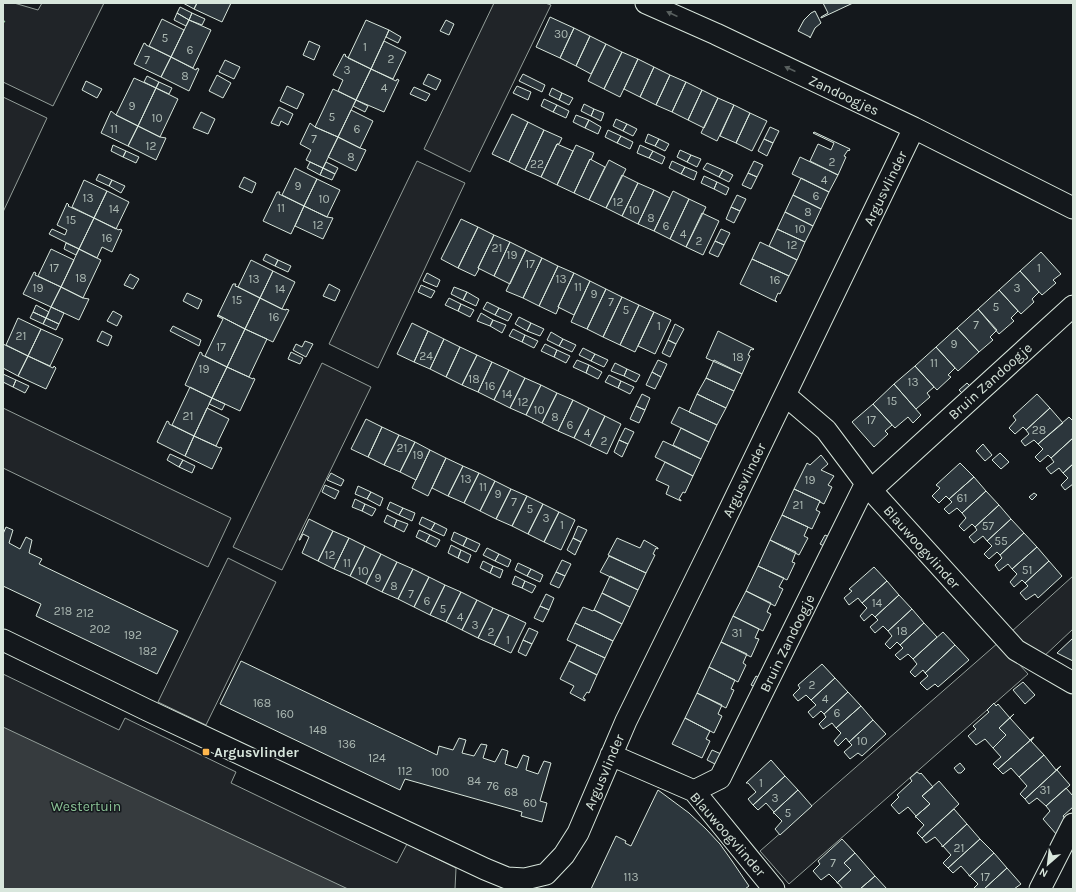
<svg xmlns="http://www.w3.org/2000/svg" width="1076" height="892" viewBox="0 0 1076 892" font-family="Karla,sans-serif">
<rect width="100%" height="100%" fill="#14181c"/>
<path fill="#202428" stroke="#939e99" d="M3 3H14L38 10 42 3H104L53 106 3 82Z
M494 3H545L551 5 470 172 424 149Z
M3 97 47 118 3 212Z
M417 161 465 183 378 368 329 344Z
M322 363 371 387 282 570 233 547Z
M3 408 231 518 208 567 3 468Z
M228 558 276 582 206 725 158 702Z
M1073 576V629L1041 659 1011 632Z
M999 642 1028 674 789 884 760 851Z
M3 674 119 730 125 718 236 772 231 783 397 863 407 844 456 868 455 889H3Z"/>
<path fill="#363b3e" stroke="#939e99" d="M3 727 348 889H3Z"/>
<path fill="#2c363c" stroke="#d8e6dc" d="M183 3H197L194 9Z
M197 3H231L222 22 194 9Z
M823 3H853L821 18V17L828 13Z
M180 7 192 13 189 20 177 13Z
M815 11 821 23 815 28 810 38V37L798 31 804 20 811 13Z
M177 13 189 20 186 26 174 20Z
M192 13 205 19 202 25 189 20Z
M550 17 574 28 560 58 536 47Z
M162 19 184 30 171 57 149 46Z
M189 20 211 30 193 68 171 57Z
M366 20 389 30 371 69 348 58Z
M446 20 454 24 449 35 440 31Z
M574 28 590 36 576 66 560 58Z
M389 30 401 37 398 43 386 37Z
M590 36 606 44 591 74 576 66Z
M309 41 320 46 314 60 303 55Z
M384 41 406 52 393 79 371 69Z
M144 43 146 44V45L171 57 161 77 134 64Z
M606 44 622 52 604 89 588 81Z
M622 52 638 59 620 97 604 89Z
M344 54 346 55 345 56 371 69 356 100 338 91 343 80 333 75Z
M171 57 196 70 197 68 199 69 189 91 161 77Z
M638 59 654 67 640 97 624 89Z
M225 60 240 67 234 79 219 72Z
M654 67 670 75 656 105 640 97Z
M371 69 396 81 397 79 399 80 384 112 356 100Z
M428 74 441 80 436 90 423 84Z
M523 74 545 85 542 92 519 81Z
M217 75 231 83 223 98 209 91Z
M670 75 686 82 672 112 656 105Z
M147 76 159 82 156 88 144 82Z
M134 78 156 88 138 126 116 115Z
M86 81 102 89 97 98 82 90Z
M159 82 172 88 169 94 156 88Z
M686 82 702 90 688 120 672 112Z
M287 86 304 94 297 109 280 101Z
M517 86 531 92 528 100 513 93Z
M414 87 430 94 426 101 410 94Z
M156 88 178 99 160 137 138 126Z
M552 88 562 93 559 100 549 95Z
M333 89 356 100 338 137 315 127Z
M702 90 718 98 704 128 688 120Z
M562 93 573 98 569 105 559 100Z
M718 98 734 105 717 141 701 133Z
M544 99 557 105 553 112 541 106Z
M356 100 368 106 365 112 353 106Z
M584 104 594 109 591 116 581 111Z
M557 105 569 111 566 118 553 112Z
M734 105 750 113 736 143 720 136Z
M279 107 293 114 288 125 281 121 279 126 271 123Z
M594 109 604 113 601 121 591 116Z
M351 110 373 121 360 148 338 137Z
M111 111 116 115 138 126 128 146 101 133Z
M201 112 215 119 208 134 193 128Z
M750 113 767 121 752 151 736 143Z
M512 114 528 122 509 162 492 154Z
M576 115 589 120 585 128 573 122Z
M616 119 627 124 623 131 613 126Z
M589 120 601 127 598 134 585 128Z
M528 122 544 130 525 170 509 162Z
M310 123 315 127 338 137 323 168 306 160 311 150 300 144Z
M627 124 637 129 633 136 623 131Z
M138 126 160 137 166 138 156 160 128 146Z
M770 127 779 131 773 143 764 139Z
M544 130 562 138 559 144H557L541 177 525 170Z
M608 130 621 136 617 143 605 137Z
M814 132 850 149 849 151 848 150 844 156 846 157 838 175 810 161 818 144 831 150 834 143 813 133Z
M648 134 659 139 655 146 645 142Z
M621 136 633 142 630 149 617 143Z
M338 137 360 148 366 150 356 171 328 157Z
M659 139 669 144 665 151 655 146Z
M764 139 773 143 767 156 758 151Z
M557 144 573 151 557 185 541 177Z
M113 145 126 151 123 157 111 151Z
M576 145 594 153 591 160 590 159 574 193 557 185Z
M640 145 653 151 649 158 637 153Z
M680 150 691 155 687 162 677 157Z
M126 151 139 157 136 163 123 157Z
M653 151 665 157 662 164 649 158Z
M691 155 701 159 697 167 687 162Z
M800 157 838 175 829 192 792 174Z
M590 159 605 167 589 200 574 193Z
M609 160 626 169 606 208 589 200Z
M672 161 685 167 681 174 669 168Z
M754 161 763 165 757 177 748 173Z
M310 162 323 168 320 175 307 168Z
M326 162 338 168 335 174 323 168Z
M707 163 723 170 719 177 703 169Z
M685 167 697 172 694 180 681 174Z
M295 168 317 179 304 206 282 195Z
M323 168 335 174 332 180 320 175Z
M723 170 733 175 729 182 719 177Z
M748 173 757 177 751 189 742 185Z
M99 174 112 180 109 186 96 180Z
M622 175 638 183 622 216 606 208Z
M704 176 717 182 714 189 701 183Z
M244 177 256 183 252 193 239 187Z
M801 178 829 192 821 209 793 195Z
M317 179 340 190 327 217 304 206Z
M84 180 107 191 94 218 72 207Z
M112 180 125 186 121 193 109 186Z
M717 182 729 188 726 195 714 189Z
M638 183 654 190 638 224 622 216Z
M654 190 670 198 654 231 638 224Z
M107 191 129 202 116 229 94 218Z
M673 191 689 199 670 239 654 231Z
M277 192H280L279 194 304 206 291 234 263 221Z
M737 195 746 199 740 211 731 207Z
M793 195 821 209 813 226 785 212Z
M689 199 706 207 686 247 670 239Z
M67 203 69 205 68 206 94 218 79 249 49 234 52 229 65 235 67 230 57 225Z
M304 206 327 217 333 218 323 239 295 226Z
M731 207 740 211 734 223 726 219Z
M785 212 813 226 805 242 777 229Z
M702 213 719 221 703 255 686 247Z
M94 218 119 230 120 229 122 230 112 252 102 247 97 258 79 249Z
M461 219 478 227 458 268 441 259Z
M478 227 494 235 478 268 479 269 475 276 458 268Z
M721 229 730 233 724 245 715 241Z
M777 229 805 242 797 260 769 246Z
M494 235 510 242 494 276 478 268Z
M715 241 724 245 718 257 709 253Z
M510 242 526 250 510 284 494 276Z
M760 242 797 260 789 276 752 259Z
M66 243 79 249 76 255 64 249Z
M51 249 74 260 61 287 38 276Z
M79 249 101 260 83 298 61 287Z
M526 250 542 258 523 298 506 291Z
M1041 252 1061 274 1053 280 1056 283 1042 295 1020 271Z
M266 254 278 260 275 266 263 260Z
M542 258 558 266 539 306 523 298Z
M752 259 789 276 780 294 778 293 775 300 777 302 740 284Z
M251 260 273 271 260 298 238 287Z
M278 260 291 266 288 272 275 266Z
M558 266 574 273 558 307H559L556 314 539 306Z
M273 271 295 282 282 309 260 298Z
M1020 271 1039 292 1032 299 1034 302 1021 314 999 290Z
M34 272 36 273 35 275 61 287 51 307 23 294Z
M427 273 440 280 437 287 423 281Z
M574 273 590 281 574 315 558 307Z
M130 274 139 279 133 289 124 285Z
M590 281 606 289 587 329 571 322Z
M233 284H236L235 286 238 287 260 298 245 329 218 315Z
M329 284 340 290 335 301 323 296Z
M421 285 435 291 431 298 418 292Z
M61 287 83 298 89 299 79 320 51 307Z
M454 287 467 292 463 300 451 294Z
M606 289 622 297 603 337 587 329Z
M999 290 1018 311 1011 318 1014 321 999 334 978 309Z
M467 292 479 299 476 306 463 300Z
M187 293 202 300 198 309 183 301Z
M622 297 639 305 620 345 603 337Z
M260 298 282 309 286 310V309L289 310 273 342 245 329Z
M449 298 461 304 458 311 445 305Z
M487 302 499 308 495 315 483 309Z
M461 304 474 310 470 317 458 311Z
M36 305 49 312 46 318 33 312Z
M639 305 654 312 635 352 620 345Z
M51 307 64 313 59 324 46 318Z
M499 308 512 314 508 321 495 315Z
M978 309 997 330 990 337 993 340 979 352 957 328Z
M113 311 122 316 117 326 107 321Z
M33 312 46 318 43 324 30 318Z
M654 312 671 320 655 354 638 346Z
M481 313 493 320 490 326 477 321Z
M218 315 245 329 227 367 205 356 223 319 217 316Z
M519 317 531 323 527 331 515 324Z
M18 318 41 329 28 356 6 345Z
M46 318 59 324 56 330 43 324Z
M493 320 506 325 502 333 490 326Z
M412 323 428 331 414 362 397 354Z
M531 323 544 329 540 336 527 331Z
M675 324 684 329 676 344 668 340Z
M173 326 201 340 199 346 170 331Z
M957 328 979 352 958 371 936 347Z
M41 329 63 339 50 366 28 356Z
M245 329 267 339 249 377 227 367Z
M513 329 525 335 522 342 509 336Z
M102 331 112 336 108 346 97 341Z
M428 331 444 339 430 369 414 362Z
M718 331 754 349 753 350 751 349 748 355 750 356 742 374 706 358Z
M551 332 563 339 559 346 547 340Z
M525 335 538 341 534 348 522 342Z
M444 339 460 347 446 377 430 369Z
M563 339 576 345 572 352 559 346Z
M668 340 676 344 670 357 662 353Z
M305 341 313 344 306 357 293 350 296 344 302 347Z
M3 344 28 356 18 376 3 368Z
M545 344 557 350 554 357 541 351Z
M460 347 477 355 462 385 446 377Z
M936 347 955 368 948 375 951 377 937 390 915 366Z
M583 348 595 354 591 361 579 355Z
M557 350 570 356 566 363 554 357Z
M200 352 202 353V355L227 367 212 398 185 385Z
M291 352 303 358 300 364 288 359Z
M595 354 608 360 604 367 591 361Z
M477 355 492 362 478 392 462 385Z
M28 356 53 368 54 366 56 368 46 389 18 376Z
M577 360 589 365 586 373 573 367Z
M658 360 667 364 661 377 652 372Z
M714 360 742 374 734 391 706 378Z
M492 362 509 370 494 400 478 392Z
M615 363 627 369 624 376 611 371Z
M589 365 602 372 598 379 586 373Z
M915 366 934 387 927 393 930 397 916 409 894 384Z
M227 367 253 379V378L255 379 240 411 212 398Z
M627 369 640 375 636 382 624 376Z
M509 370 525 378 510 408 494 400Z
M652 372 661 377 655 389 646 385Z
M3 374 16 380 13 387 3 382Z
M609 375 621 381 618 388 605 382Z
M525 378 541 385 526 415 510 408Z
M706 378 734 391 726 408 697 394Z
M16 380 29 386 25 393 13 387Z
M621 381 634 387 630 394 618 388Z
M967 383 974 390 966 397 959 390Z
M894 384 921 415 913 423 908 417 895 428 873 404Z
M541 385 557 393 542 423 526 415Z
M190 387 212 398 194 436 172 425Z
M557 393 573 400 558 431 542 423Z
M642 394 650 398 645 410 636 406Z
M697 394 726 408 717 425 689 412Z
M1037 394 1050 408 1026 430 1023 427 1015 434 1009 428 1016 420 1013 416Z
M212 398 225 404 222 410 209 404Z
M573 400 589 408 574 438 558 431Z
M873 404 892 425 885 431 888 434 874 447 852 422Z
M636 406 645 410 639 423 630 419Z
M679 407 717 425 709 442 671 423Z
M207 408 229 419 216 446 194 436Z
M589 408 605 416 590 446 574 438Z
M1050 408 1063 423 1038 444 1034 440 1025 446 1021 441 1029 434 1026 430Z
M605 416 621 424 607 454 590 446Z
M1069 417 1073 421V438L1051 458 1048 455 1040 462 1035 457 1043 449 1038 444Z
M366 419 382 427 368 457 351 449Z
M167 421 169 422V424L194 436 185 456 157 442Z
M382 427 399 435 384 465 368 457Z
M625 428 634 432 628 444 619 440Z
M681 428 709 442 701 459 673 445Z
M399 435 415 442 400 472 384 465Z
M194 436 220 448V447L222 448 212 469 185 456Z
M1073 438V464L1063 473 1059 468 1051 474 1046 468 1054 462 1051 458Z
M619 440 628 444 622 457 614 452Z
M663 441 701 459 693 476 655 457Z
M415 442 430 450 416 480 400 472Z
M983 444 992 455 985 461 976 451Z
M430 450 446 458 428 496 412 488Z
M1000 453 1009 462 1001 469 992 460Z
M170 454 183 460 179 467 167 460Z
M821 455 828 464 821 470 834 476 828 485 832 487 824 504 820 502V501L794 489 807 463 810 465Z
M446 458 463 466 448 496 432 488Z
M183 460 195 466 192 473 179 467Z
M665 462 693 476 685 493 683 492 679 499 681 500V501L666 494 669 486 656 480Z
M960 463 974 477 949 499 946 496 939 503 932 496 940 488 936 485Z
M1073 464V484L1065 490 1061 485 1068 478 1063 473Z
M463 466 479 473 464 503 448 496Z
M331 473 344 480 341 486 327 480Z
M479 473 495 481 480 511 464 503Z
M974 477 986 491 962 513 957 508 949 514 944 509 952 502 949 499Z
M495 481 511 489 496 519 480 511Z
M325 485 339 491 335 499 322 492Z
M358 486 371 492 367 499 355 494Z
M511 489 527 496 512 526 496 519Z
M794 489 820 501 816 510 820 512 812 529 782 515Z
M986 491 999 505 975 527 972 524 964 531 959 526 966 518 962 513Z
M371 492 383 498 380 506 367 499Z
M1034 493 1037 495 1032 500 1029 497Z
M527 496 543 504 528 534 512 526Z
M355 499 365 504 362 511 352 507Z
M390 502 403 508 399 515 387 509Z
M365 504 376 509 372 516 362 511Z
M543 504 559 512 544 542 528 534Z
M999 505 1011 519 987 541 983 536 974 543 969 537 977 530 975 527Z
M403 508 415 513 412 521 399 515Z
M559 512 575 520 561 550 544 542Z
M387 515 397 520 394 527 384 522Z
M782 515 808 527 804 536 808 538 799 555 770 540Z
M422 517 435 523 431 530 419 524Z
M309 519 333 531 318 561 302 553 309 537 303 534 300 540H299Z
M1011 519 1024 533 1000 555 997 552 989 559 984 554 992 546 987 541Z
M397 520 408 524 404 532 394 527Z
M435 523 447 529 444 536 431 530Z
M578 526 587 530 581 542 573 538Z
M6 527 13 530 9 543 20 549 26 537 32 540 29 553 42 559 39 564 178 631 157 674 36 616 41 604 3 586V534Z
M419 530 430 535 426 542 416 537Z
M333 531 349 538 334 569 318 561Z
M454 532 467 538 463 546 451 540Z
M1024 533 1037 547 1012 569 1008 564 999 571 995 565 1002 558 1000 555Z
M430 535 440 540 436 547 426 542Z
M825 535 834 539 830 549 820 544Z
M349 538 365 546 350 576 334 569Z
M467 538 480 544 476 552 463 546Z
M573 538 581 542 575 555 567 550Z
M617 538 640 548 644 540 658 548V549L656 548 653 554 655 555 646 573 608 555Z
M770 540 796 552 792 562 795 563 787 580 758 566Z
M451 545 461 550 458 558 448 553Z
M365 546 381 554 366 584 350 576Z
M1037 547 1049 561 1025 583 1022 580 1014 587 1010 582 1017 574 1012 569Z
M487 548 499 554 495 561 483 555Z
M461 550 471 555 468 563 458 558Z
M381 554 397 562 382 592 366 584Z
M499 554 511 560 508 567 495 561Z
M609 556 646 573 638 590 600 572Z
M562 560 571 564 565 576 556 572Z
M483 561 493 566 490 573 480 568Z
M1049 561 1062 576 1038 598 1035 594 1026 600 1020 593 1028 586 1025 583Z
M397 562 413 569 398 599 382 592Z
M518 563 531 569 527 576 515 570Z
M493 566 503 570 500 578 490 573Z
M758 566 784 578 779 587 783 589 775 606 746 591Z
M874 567 887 581 862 603 858 598 849 605 844 598 852 591 849 589Z
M413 569 429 577 414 607 398 599Z
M531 569 543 575 540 582 527 576Z
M556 572 565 576 559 588 550 584Z
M515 576 525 581 522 588 512 584Z
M610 576 638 590 630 607 602 593Z
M429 577 445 585 430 615 414 607Z
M525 581 536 586 532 593 522 588Z
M887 581 899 595 875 617 872 614 864 621 860 616 867 608 862 603Z
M445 585 461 592 446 622 430 615Z
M746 591 771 603 767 612 771 614 763 631 733 616Z
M461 592 477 600 462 630 446 622Z
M602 593 630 607 622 624 594 610Z
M546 594 554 598 549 610 540 606Z
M899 595 912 609 888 631 883 626 875 633 870 627 878 620 875 617Z
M477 600 493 608 478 638 462 630Z
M540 606 549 610 543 622 534 618Z
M583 607 593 611 594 610 622 624 613 641 575 623Z
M493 608 509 615 494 645 478 638Z
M912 609 924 623 900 645 897 642 890 649 885 644 892 636 888 631Z
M509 615 526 623 511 653 494 645Z
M733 616 759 629 755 638 759 639 751 657 721 642Z
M575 623 613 641 605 658 567 640Z
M924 623 937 637 913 659 908 654 900 660 895 655 903 648 900 645Z
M529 628 538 632 532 644 523 640Z
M943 632 955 645 925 673 923 670 915 677 910 672 917 664 913 659Z
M1073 638V661L1057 653Z
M523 640 532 644 526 656 518 652Z
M721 642 747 654 743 663 746 665 738 682 709 667Z
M577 645 605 658 597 675 569 661Z
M955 645 969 660 938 687 935 684 927 690 920 683 928 676 925 673Z
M241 661 437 755 439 746 453 750 459 738 466 740 462 753 474 756 481 744 487 745 483 758 495 762 502 749 508 751 505 764 517 768 523 755 529 757 526 770 538 774 544 761 551 763 540 801 547 803 542 822 521 816 522 812 405 779 400 790 220 704Z
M569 661 597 675 589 693 587 692 583 698 585 699V701L570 693 574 686 560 679Z
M822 664 835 678 811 700 806 695 798 701 793 695 800 688 798 685Z
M709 667 735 680 731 689 734 690 726 708 697 693Z
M756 676 766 681 762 690 751 685Z
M835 678 848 692 824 714 821 711 813 718 808 712 816 705 811 700Z
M1023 682 1035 695 1025 704 1013 690Z
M848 692 861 706 836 728 832 723 823 729 819 724 826 717 824 714Z
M697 693 722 705 718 714 722 716 714 733 685 718Z
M994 703 996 706 998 704 1010 718 1014 714 999 728 1006 735 993 748 985 739 976 745 968 736 976 729 973 726 989 712 987 710Z
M861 706 873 720 849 742 846 738 838 746 834 741 841 733 836 728Z
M1014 714 1010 718 1030 740 1034 737 998 769 993 764 1001 757 993 748 1006 735 999 728Z
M685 718 710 731 706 739 710 741 702 758 672 744Z
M873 720 886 734 862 756 858 753 850 759 844 752 852 745 849 742Z
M1034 737 1031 741 1044 755 1019 777 1011 768 1003 774 998 769Z
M712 750 728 757 723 768 707 760Z
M1044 755 1056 770 1061 766 1025 799 1020 794 1027 786 1019 777Z
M771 760 785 776 753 805 748 799 756 792 748 783H746Z
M960 763 965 769 961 773H958L954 768Z
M1061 766 1057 770 1070 785 1046 806 1037 798 1029 804 1025 799Z
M917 772 920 774 921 773 933 787 922 796 930 804 915 817 916 816 908 807 899 814 891 805 899 797 897 795 912 781 910 778Z
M785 776 798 790 773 813 774 812 766 803 758 810 753 805Z
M939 781 959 804 922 838 917 833 924 825 916 817H915L930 804 922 796Z
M1066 788 1073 796V807L1063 816 1069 824 1057 835 1043 819 1050 811 1046 806Z
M658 790 689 813 706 829 720 844 732 861 749 886 745 889H591L616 836 626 841 625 843 631 846Z
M798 790 812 806 780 835 775 829 782 821 774 813H773Z
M954 809 967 824 942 847V845L935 837 926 843 922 838Z
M967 824 980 839 948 868 943 863 951 855 943 846 942 847Z
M842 839 855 853 844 863 851 870 837 883V882L829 874 821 880 813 871 820 864 818 861Z
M980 839 994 853 969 876V875L961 866 953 873 948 868Z
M855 853 875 876 860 889H843L838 883H837L851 870 844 863Z
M994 853 1007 868 984 889H973L978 884 970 876H969Z
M1007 868 1021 884 1014 889H984Z
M875 876 887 889H860Z"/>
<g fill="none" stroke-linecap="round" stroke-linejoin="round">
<g stroke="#d8e6dc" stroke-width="23">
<path id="minor" d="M646 3 716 34 914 128 1073 208
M785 395 826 430 871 490 1016 650 1073 683
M871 490 1073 306
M3 640 147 710 485 869 507 878 525 879 546 874 564 855 578 833 626 721 714 542 914 128
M611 755 694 791 774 889
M694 791 720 778 866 483
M1040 889 1073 824"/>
</g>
<use href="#minor" stroke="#14181c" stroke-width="21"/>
<path stroke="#8ac095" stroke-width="3" stroke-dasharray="2 3" stroke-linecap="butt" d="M3 22 5 19"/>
</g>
<defs><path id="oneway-solid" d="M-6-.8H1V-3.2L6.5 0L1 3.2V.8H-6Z"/></defs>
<g fill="#59605f">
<use href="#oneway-solid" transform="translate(672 14) rotate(-156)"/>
<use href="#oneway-solid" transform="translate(790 69) rotate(-155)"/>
</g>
<rect fill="#ffb74d" stroke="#14181c" stroke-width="1.5" x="202" y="748" width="8" height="8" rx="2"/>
<g text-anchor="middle" stroke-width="3" stroke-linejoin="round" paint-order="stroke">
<g font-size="12" fill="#adbab4">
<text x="561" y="38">30</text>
<text x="165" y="42">5</text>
<text x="365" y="51">1</text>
<text x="190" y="54">6</text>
<text x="391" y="63">2</text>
<text x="147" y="64">7</text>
<text x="347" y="74">3</text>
<text x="185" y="80">8</text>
<text x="384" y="92">4</text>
<text x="132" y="110">9</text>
<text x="332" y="121">5</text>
<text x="157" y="122">10</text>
<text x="114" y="133">11</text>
<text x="357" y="133">6</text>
<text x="314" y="143">7</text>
<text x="151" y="150">12</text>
<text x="351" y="161">8</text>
<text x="832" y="166">2</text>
<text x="537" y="168">22</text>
<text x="824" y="184">4</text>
<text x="298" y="190">9</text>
<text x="816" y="200">6</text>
<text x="88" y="202">13</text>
<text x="324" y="203">10</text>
<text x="618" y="206">12</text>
<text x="281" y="212">11</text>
<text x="114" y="213">14</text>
<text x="634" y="214">10</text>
<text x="808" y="216">8</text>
<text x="651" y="222">8</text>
<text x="71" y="224">15</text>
<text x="318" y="229">12</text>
<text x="666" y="230">6</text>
<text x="800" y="233">10</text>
<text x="683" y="238">4</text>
<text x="107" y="242">16</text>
<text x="699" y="245">2</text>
<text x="792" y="249">12</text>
<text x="497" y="252">21</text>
<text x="512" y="259">19</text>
<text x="530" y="268">17</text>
<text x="54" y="272">17</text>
<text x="1039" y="272">1</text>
<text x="81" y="282">18</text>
<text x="254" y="283">13</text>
<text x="561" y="283">13</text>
<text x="775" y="284">16</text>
<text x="578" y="291">11</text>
<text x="38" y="292">19</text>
<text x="1017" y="292">3</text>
<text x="280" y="293">14</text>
<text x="594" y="298">9</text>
<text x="237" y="304">15</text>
<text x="611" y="306">7</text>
<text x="996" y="311">5</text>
<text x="626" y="314">5</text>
<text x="274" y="321">16</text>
<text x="976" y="329">7</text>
<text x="659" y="330">1</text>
<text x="21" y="340">21</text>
<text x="954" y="348">9</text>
<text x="221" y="351">17</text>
<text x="426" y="360">24</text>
<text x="738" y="361">18</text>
<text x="934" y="367">11</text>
<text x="204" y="373">19</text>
<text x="474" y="383">18</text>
<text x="913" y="386">13</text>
<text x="490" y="390">16</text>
<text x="507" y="398">14</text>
<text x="892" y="405">15</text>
<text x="523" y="406">12</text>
<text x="539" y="414">10</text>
<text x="188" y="420">21</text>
<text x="555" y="421">8</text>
<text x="871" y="424">17</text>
<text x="570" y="429">6</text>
<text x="1039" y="434">28</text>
<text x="587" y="437">4</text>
<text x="604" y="445">2</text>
<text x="402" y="452">21</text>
<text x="418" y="459">19</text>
<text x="466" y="483">13</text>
<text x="810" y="484">19</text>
<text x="483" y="491">11</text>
<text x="498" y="498">9</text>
<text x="962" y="502">61</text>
<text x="514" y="506">7</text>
<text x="798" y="509">21</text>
<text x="530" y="513">5</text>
<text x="546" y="522">3</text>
<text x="562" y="529">1</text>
<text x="988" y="530">57</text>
<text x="1001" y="545">55</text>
<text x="330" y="559">12</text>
<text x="347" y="567">11</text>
<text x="1027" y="574">51</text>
<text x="363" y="575">10</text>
<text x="378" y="582">9</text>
<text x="394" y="590">8</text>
<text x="411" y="598">7</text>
<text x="427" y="605">6</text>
<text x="877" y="607">14</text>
<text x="443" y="613">5</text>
<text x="63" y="615">218</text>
<text x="85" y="617">212</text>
<text x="460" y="621">4</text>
<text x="475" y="629">3</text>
<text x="100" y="633">202</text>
<text x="902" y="635">18</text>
<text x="491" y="636">2</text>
<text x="737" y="637">31</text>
<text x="133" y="639">192</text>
<text x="508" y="644">1</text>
<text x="148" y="655">182</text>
<text x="812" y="689">2</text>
<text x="825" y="703">4</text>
<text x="262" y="707">168</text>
<text x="837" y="717">6</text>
<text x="285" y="718">160</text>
<text x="318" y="734">148</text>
<text x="862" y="745">10</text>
<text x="347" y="748">136</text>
<text x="377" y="762">124</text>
<text x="405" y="775">112</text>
<text x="440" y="776">100</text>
<text x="474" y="785">84</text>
<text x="761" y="787">1</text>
<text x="493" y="790">76</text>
<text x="1045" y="794">31</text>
<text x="511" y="796">68</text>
<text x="775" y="802">3</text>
<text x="530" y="807">60</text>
<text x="788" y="817">5</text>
<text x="959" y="852">21</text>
<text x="833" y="867">7</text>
<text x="631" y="881">113</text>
<text x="985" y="881">17</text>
</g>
<g font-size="14" fill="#d8e6dc" stroke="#14181c">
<text transform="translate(844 95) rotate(25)" y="5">Zandoogjes</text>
<text transform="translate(885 188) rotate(-64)" y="5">Argusvlinder</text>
<text transform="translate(990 381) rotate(-42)" y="5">Bruin Zandoogje</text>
<text transform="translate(744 480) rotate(-64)" y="5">Argusvlinder</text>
<text transform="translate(922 547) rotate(48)" y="5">Blauwoogvlinder</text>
<text transform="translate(787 643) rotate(-64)" y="5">Bruin Zandoogje</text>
<text transform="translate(604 772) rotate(-67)" y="5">Argusvlinder</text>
<text transform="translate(728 834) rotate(49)" y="5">Blauwoogvlinder</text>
</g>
<g font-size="14" font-weight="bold" fill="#d8e6dc" stroke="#14181c" text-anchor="start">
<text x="214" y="757">Argusvlinder</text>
</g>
<g font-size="14" fill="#8ac095" stroke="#14181c">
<text x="86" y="811">Westertuin</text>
</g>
</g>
<rect width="1076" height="892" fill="none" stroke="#d8e6dc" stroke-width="8"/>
<g transform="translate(1048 864) rotate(208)" stroke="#14181c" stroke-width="3" paint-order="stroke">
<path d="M0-3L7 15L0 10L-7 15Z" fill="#d8e6dc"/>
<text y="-6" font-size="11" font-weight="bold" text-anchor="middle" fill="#d8e6dc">N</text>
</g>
</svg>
